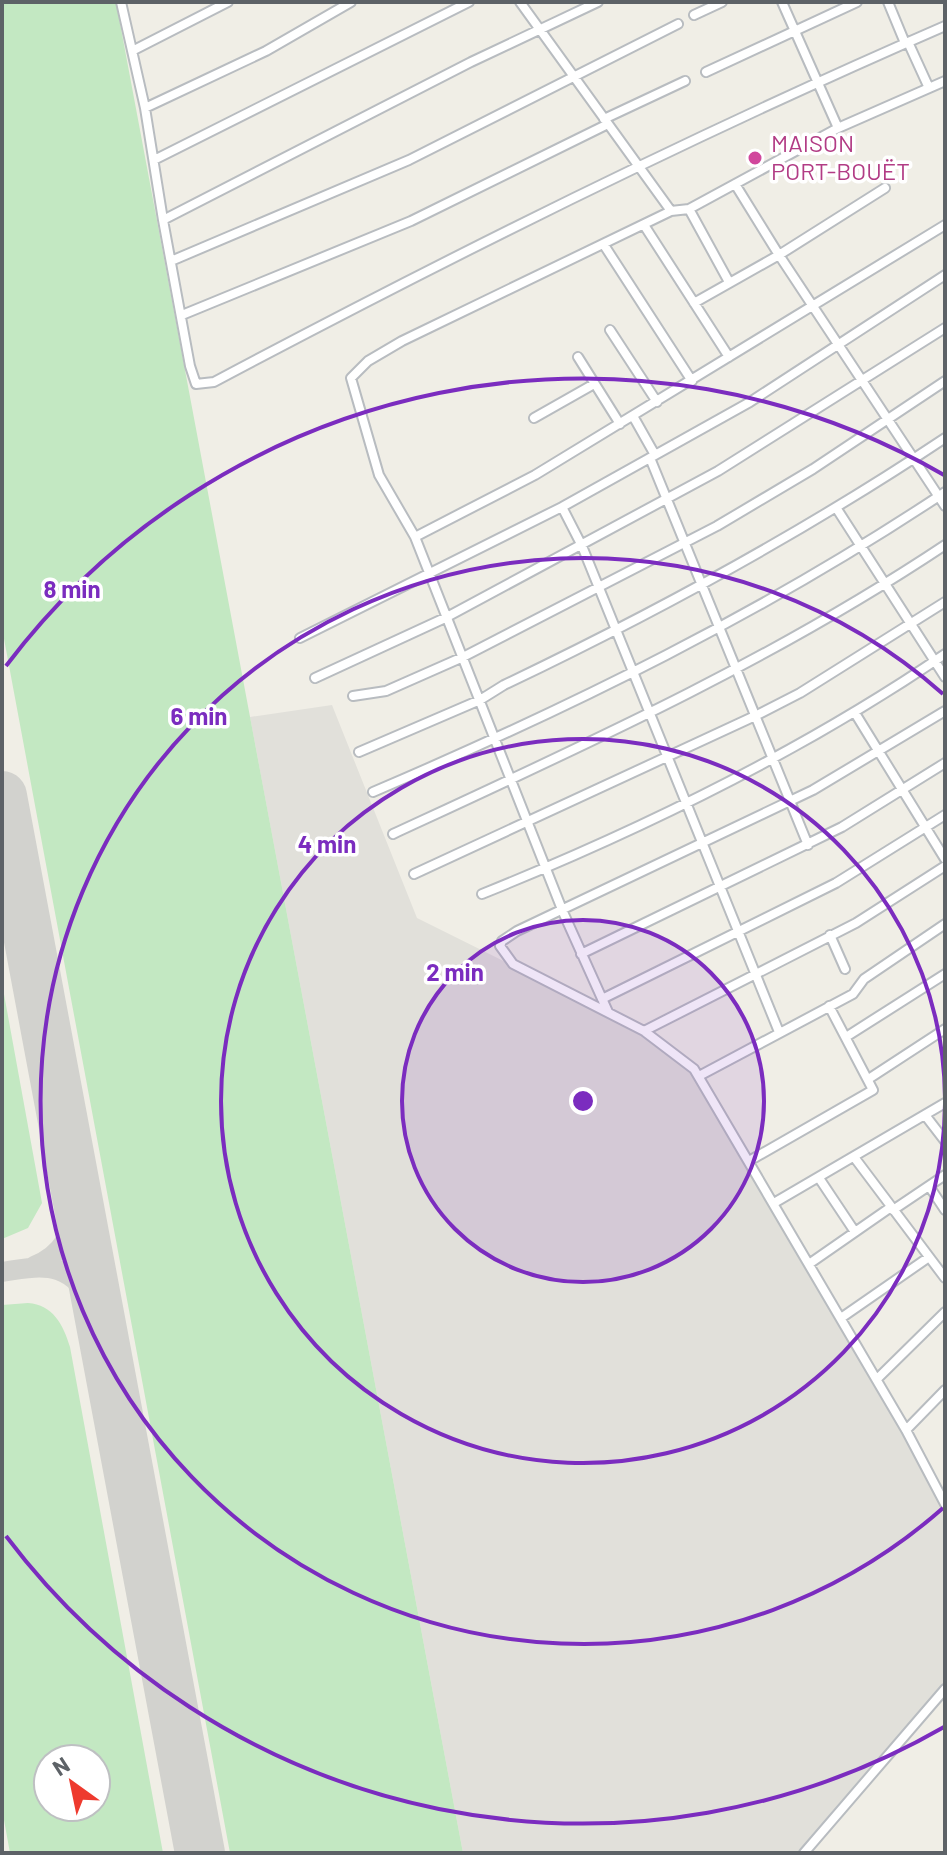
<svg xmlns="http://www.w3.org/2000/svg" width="947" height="1855" viewBox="0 0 947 1855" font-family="Barlow,sans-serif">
<rect width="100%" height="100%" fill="#f0eee6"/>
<path fill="#e1e0da" d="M332 705 417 918 644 1031 694 1069 945 1504V1689L804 1853H463L250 717Z"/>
<path fill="#c3e8c2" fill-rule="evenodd" d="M2 2H116L463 1853H230L2 628Z
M2 983 42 1203 28 1228 2 1239Z
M28 1303C53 1305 63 1324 70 1347L163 1853H10L2 1809V1305ZM48 1759H96V1807H48Z"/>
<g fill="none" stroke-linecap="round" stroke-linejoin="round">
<path stroke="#d2d2ce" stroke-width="20" d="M34 1266C64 1254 73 1232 78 1201
M2 1272C52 1263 70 1264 98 1309"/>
<path stroke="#d2d2ce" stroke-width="50" d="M2 796 200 1853"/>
<g stroke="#b8bcc0" stroke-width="12">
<path id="minor" d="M121 2 145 108 163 220 471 62 598 2
M520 2 671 211
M782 2 838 128
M888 2 905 43
M694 15 722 2
M908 42 929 88
M134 50 228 2
M706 72 857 2
M145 108 266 51 351 2
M604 119 685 81
M154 160 469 2
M735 184 779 255 885 188
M689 209 729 282
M163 220 190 366 196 384 214 382C453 255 696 134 945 26
M644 225 729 357
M604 245 692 381
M171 261 409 160 678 24
M694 303 779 255 945 506
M182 315 411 221 608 124
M610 330 657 402
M578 357 620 424
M633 416 655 455
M534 418 594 384
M650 458 808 845
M562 507 582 546 779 1032
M837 509 945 677
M415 537 535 475 945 225
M300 638 562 507 750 402 945 275
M315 678 445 618 718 471 945 328
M353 696 386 691 463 657 717 526 813 469 945 381
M945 711 813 790 517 931 502 941 500 946 513 964 644 1031 694 1069 906 1430 945 1504
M855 713 945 859
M359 752 480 700 504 685C657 612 804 532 945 438
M373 792C572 707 765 612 945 492
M393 834C583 746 771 661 945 545
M414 874 755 716 800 693 945 602
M482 894C643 829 801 752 945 654
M830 935 845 969
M581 954 842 827 945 763
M602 999 836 883 945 815
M608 1012 563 912 415 537 379 475 351 378 368 361 402 341 671 211 689 209 838 128 945 81
M644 1031 856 923 945 866
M846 1037 945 974
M699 1076 853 994 864 979 945 924
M870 1078 945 1029
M925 1115 945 1141
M854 1157 945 1278
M749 1161 873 1090 829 1006
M819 1178 855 1232
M929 1186 945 1210
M774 1203 945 1103
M893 1210 945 1175
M809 1264 891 1207
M841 1318 929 1257
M877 1379 945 1312
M906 1430 945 1390
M804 1853 945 1689"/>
</g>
<use href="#minor" stroke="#fff" stroke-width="8"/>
</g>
<circle cx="583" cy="1101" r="181" fill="#7b2cbf" fill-opacity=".12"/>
<g fill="none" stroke="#7b2cbf" stroke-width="4">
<circle cx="583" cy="1101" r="181"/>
<path d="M945 1104A362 362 0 1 1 945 1098"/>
<path d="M943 1508A543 543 0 1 1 943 694"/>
<path d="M944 1727A723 723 0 0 1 6 1536M6 666A723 723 0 0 1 944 475"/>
</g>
<circle fill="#d1479c" stroke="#fff" stroke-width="3" cx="755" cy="158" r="8"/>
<g text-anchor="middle" stroke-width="7" stroke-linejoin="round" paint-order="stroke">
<g font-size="24" fill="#b23c85" stroke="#fff" text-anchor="start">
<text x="771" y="152">MAISON<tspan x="771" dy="28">PORT-BOUËT</tspan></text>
</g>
</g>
<circle cx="583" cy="1101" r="12" fill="#7b2cbf" stroke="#fff" stroke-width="4"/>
<g font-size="24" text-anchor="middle" font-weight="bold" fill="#7b2cbf" stroke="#fff" stroke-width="7" stroke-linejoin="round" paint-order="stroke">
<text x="72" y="598">8 min</text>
<text x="199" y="725">6 min</text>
<text x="327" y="853">4 min</text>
<text x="455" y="981">2 min</text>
</g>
<rect width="947" height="1855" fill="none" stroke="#5d6267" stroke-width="8"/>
<g transform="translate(72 1783) rotate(327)"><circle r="38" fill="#ffffff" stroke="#bec0c2" stroke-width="2"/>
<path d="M0-6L14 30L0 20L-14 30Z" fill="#ee3a2e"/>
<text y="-12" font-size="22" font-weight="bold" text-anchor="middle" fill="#5d6267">N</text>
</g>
</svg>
